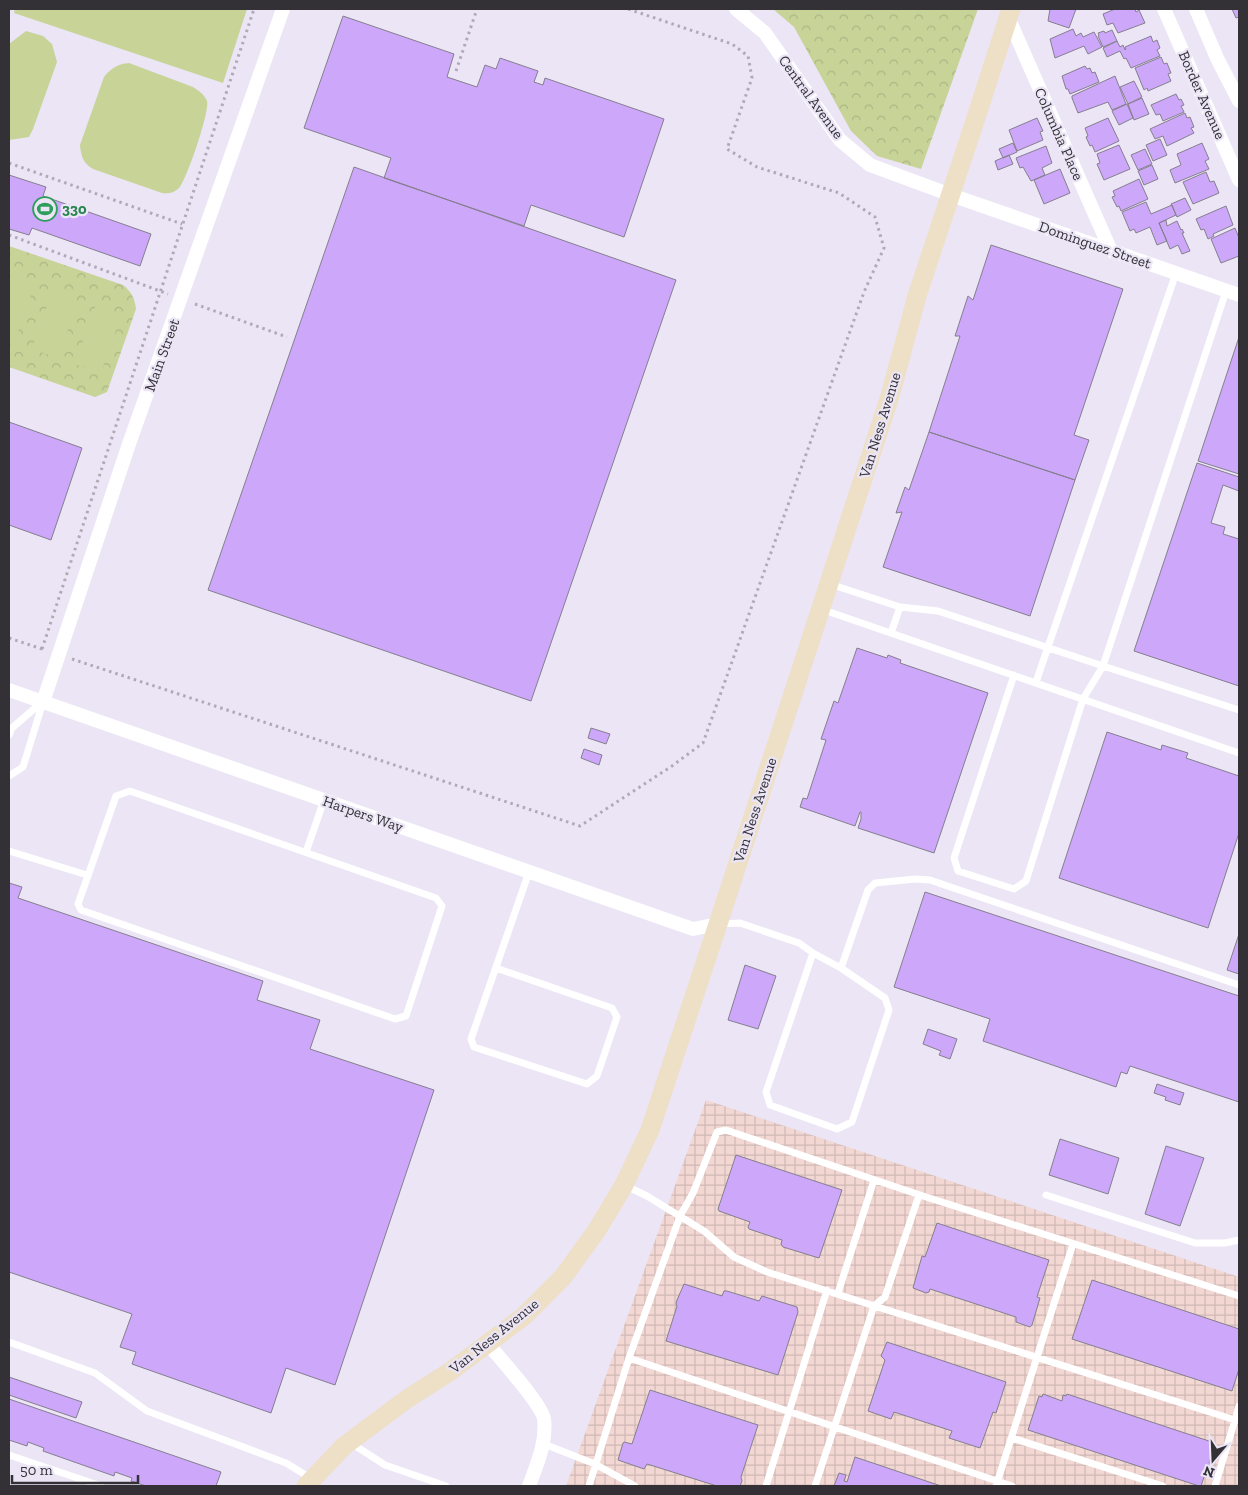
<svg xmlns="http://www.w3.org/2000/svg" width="1248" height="1495" viewBox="0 0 1248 1495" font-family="'Zilla Slab',serif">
<defs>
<pattern id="industrial-grid" width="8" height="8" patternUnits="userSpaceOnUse" patternTransform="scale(1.25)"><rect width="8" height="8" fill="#f2d7d3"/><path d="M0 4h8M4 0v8" fill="none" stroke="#d0b9b6"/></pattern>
<pattern id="park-crowns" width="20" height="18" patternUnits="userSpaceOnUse" patternTransform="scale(1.25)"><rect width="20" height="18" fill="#c8d398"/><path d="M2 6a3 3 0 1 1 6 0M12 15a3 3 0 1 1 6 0" fill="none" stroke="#acb584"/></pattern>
</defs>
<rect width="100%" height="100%" fill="#ebe5f5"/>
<path fill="url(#industrial-grid)" d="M706 1100 1239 1277V1486H566Z"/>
<path fill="url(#park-crowns)" d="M773 9H978L921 169 877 156 851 131 794 27Z
M9 246 123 285C131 291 135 299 136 309L107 392 95 397 9 367Z"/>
<path fill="#c8d398" d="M15 9H247L223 83 14 13Z
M26 31 43 36 52 44 57 62 33 129 29 137 9 140V44Z
M129 63 193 87C199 91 204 94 207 101 210 111 187 179 179 188 174 193 168 194 162 193L93 169C83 163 81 156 80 145L104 77C111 68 118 64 129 63Z
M9 277 34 286 14 343 9 341Z
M52 292 78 301 58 358 32 349Z
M95 307 121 316 101 373 75 364Z"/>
<path fill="#cca7fa" stroke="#857f8e" d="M1050 9H1076L1069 28 1048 21Z
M1115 9H1135L1136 12 1139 10 1145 23 1118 33 1113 23 1107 25 1103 14Z
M1232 9H1239V17L1236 18Z
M343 16 454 54 447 77 477 87 485 65 496 69 500 58 538 71 534 82 543 85 545 78 664 119 624 237 531 205 524 226 384 178 391 158 304 128Z
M1073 29 1076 36 1081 33 1083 37 1094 32 1102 47 1088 54 1084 46 1055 58 1050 39Z
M1112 30 1117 41 1103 47 1098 36 1099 35 1098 33 1104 31 1105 33Z
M1151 36 1153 42 1157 40 1160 48 1157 50 1160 56 1131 68 1126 58 1124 59 1120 51 1107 57 1103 48 1117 41 1120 47 1123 45 1125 50 1126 49 1125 47Z
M1161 57 1164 64 1167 63 1171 73 1168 74 1171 81 1148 91 1147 88 1144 90 1135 68Z
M1085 66 1087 69 1090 68 1092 73 1095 72 1099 82 1070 94 1068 89H1066L1062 76Z
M1115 76 1126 104 1112 110 1108 102 1078 113 1072 98V96Z
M1134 81 1142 97 1128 104 1120 87Z
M1176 94 1179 100 1181 99 1184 105 1181 106 1184 112 1163 121 1160 114 1156 115 1151 105Z
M1142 98 1149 114 1134 120 1128 104Z
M1127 104 1133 118 1119 125 1112 111Z
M1185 113 1187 118 1190 117 1194 127 1191 128 1194 133 1167 146 1163 136 1155 139 1150 129Z
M1037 118 1043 131 1040 132 1043 140 1017 151 1009 130Z
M1108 118 1119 141 1095 152 1092 145 1090 146 1086 137 1088 136 1085 128Z
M1160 139 1167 155 1153 161 1146 145Z
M1013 143 1017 152 1003 158 999 149Z
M1202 143 1209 159 1205 161 1209 169 1175 183 1170 170 1181 165 1177 154Z
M1119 145 1130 169 1104 180 1097 164 1100 163 1097 154Z
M1046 146 1052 163 1042 168 1045 175 1031 181 1023 167 1020 168 1016 158Z
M1145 149 1152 164 1138 170 1131 155Z
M1009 155 1013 164 998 170 995 161Z
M1152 165 1158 179 1144 185 1138 171Z
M354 167 676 280 531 701 208 590Z
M1060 169 1070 193 1044 204 1034 180Z
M1206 172 1210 182 1214 181 1219 193 1193 204 1183 182Z
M9 175 46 187 43 196 151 234 140 266 32 228 29 235 9 229Z
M1139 179 1148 199 1121 211 1119 206 1117 207 1112 197 1115 196 1113 191Z
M1185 198 1191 210 1177 217 1171 204Z
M1146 202 1151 214 1172 205 1176 215 1159 223 1167 241 1157 245 1150 227 1136 233 1134 229 1130 231 1122 212Z
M1226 206 1233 225 1213 234 1214 236 1208 239 1204 229 1201 230 1196 219Z
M1166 220 1167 226 1177 221 1181 230 1182 229 1184 233H1182L1190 251 1182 254 1178 245 1170 249 1159 223Z
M1235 228 1239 238V256L1221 263 1211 239Z
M991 245 1123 289 1074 435 1089 440 1075 480 929 432 960 336H955L968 296 973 300Z
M1239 337V474L1198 461Z
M9 422 82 448 51 540 9 525Z
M929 432 1075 480 1030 616 883 567 902 512 896 513 905 487 909 490Z
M1197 463 1239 477V491L1223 485 1211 523 1225 527 1223 534 1239 539V686L1134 651Z
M857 648 887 658 888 655 901 660 900 663 988 693 934 853 858 828 861 819V812H860L855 826 800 807 803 798 807 799 826 740 821 739 834 701 838 703Z
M591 728 610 734 606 744 588 738Z
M1107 732 1161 750 1162 745 1188 753 1186 758 1239 776V833L1208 928 1059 878Z
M584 749 602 755 599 765 581 758Z
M9 883 22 887 18 898 263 981 257 1000 320 1020 310 1049 434 1090 335 1385 286 1368 271 1413 132 1364 136 1352 120 1347 132 1314 9 1272Z
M925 892 1239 996V1102L1130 1066 1127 1074 1121 1072 1116 1087 983 1041 990 1019 894 987Z
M1239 934V974L1227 970Z
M745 965 776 976 758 1029 728 1020Z
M928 1029 957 1039 950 1059 939 1055 941 1051 923 1044Z
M1157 1084 1184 1093 1180 1105 1165 1100 1166 1097 1154 1093Z
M1060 1139 1119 1158 1108 1194 1049 1175Z
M1166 1146 1204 1158 1180 1226 1145 1214Z
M736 1155 842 1190 819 1258 783 1247 781 1244 782 1240 749 1229 748 1227 750 1222 719 1211 718 1209Z
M937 1223 1049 1260 1037 1297 1040 1298 1032 1325 1030 1327 1016 1322V1317L930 1289 929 1292 926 1293 913 1288 922 1256 925 1257Z
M1092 1280 1239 1329V1369L1232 1391 1072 1339Z
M684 1284 722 1296 724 1291H727L759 1301 762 1296 797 1307 798 1312 778 1375 666 1341 677 1306 676 1304 677 1300Z
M887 1342 1006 1382 996 1413 993 1412 980 1448 949 1438 952 1431 894 1412 891 1419 868 1411 885 1360 881 1356Z
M9 1377 82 1402 76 1418 9 1395Z
M650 1390 758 1425 741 1477 742 1481 740 1486H717L647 1464 644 1469 618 1460 623 1443 624 1442 632 1444Z
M1043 1394 1062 1401 1063 1395 1066 1396 1067 1394 1215 1443 1209 1463 1211 1464 1210 1469 1207 1468 1201 1486H1199L1028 1430 1039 1396 1042 1397Z
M9 1399 221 1472 216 1486H146L131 1481 132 1478 115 1472 114 1476 43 1451 44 1448 28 1442 27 1446 9 1440Z
M855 1457 941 1486H834L839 1473 846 1475 844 1481 847 1482Z"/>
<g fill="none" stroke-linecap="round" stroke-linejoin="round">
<path stroke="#afaab6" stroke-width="3" stroke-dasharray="2.5 4" stroke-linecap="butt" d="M456 71 477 9
M9 163 182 224
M9 235 168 294
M195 304 287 337
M9 638 45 650
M42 649 254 9
M72 659 580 826 672 766 703 743 864 292 884 248 875 217 839 193 757 167 727 149 752 78 748 56 732 44 628 9"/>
<path stroke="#fff" stroke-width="7" d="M1226 291 1103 666 1239 710
M830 584 900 607 938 611 1103 666 1083 699 1026 881 1014 889 958 871 954 858 1014 675
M821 609 1239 753
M891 633 900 607
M1036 682 1176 273
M9 735 12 728 42 702
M9 776 23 767 43 702
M130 791 436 898 442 906 406 1016 395 1019 81 910 78 904 116 796Z
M9 851 87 875
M306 852 324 800
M718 924 740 923 799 943 813 953 841 968 885 998 889 1010 852 1122 837 1129 770 1105 766 1092 813 953
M496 968 612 1008 617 1017 597 1076 587 1084 474 1047 471 1039 529 872
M841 968 868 890 875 883 915 879 930 880 1239 985
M624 1185 647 1196 704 1231 734 1257 767 1272 1235 1420 1239 1406
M1046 1195 1195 1243H1225L1239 1240
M838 1293 874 1180
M9 1342 95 1373 147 1411 286 1463 312 1479
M629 1358 1012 1486
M1012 1438 1163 1486
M351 1443 385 1465 446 1486
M544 1444 595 1464 635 1486
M9 1455 101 1486
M589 1486 629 1358 680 1216 693 1193 717 1132 726 1130 923 1196 1239 1296
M766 1486 827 1290
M815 1486 874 1306 885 1297 919 1195
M996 1486 1073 1244
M1215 1486 1235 1420"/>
<path stroke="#fff" stroke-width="14" d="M736 9 765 33 840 140 870 165 951 195 1239 295
M1164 9 1239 180
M1196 9 1217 58 1239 101
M1008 17 1111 251
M9 690 693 929 718 924
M43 702 129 444 283 9
M488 1344C499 1357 542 1405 544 1419 547 1442 537 1464 529 1486"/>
<path stroke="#ede0c6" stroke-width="19" d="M306 1486 344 1446 407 1399 451 1371 524 1316 563 1277 597 1230 624 1185 650 1130 718 924 890 396 917 296 974 124 1011 9"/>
</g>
<defs>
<g id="stadium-ring" transform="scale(1.25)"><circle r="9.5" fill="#ebe5f5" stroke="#2e9e5b" stroke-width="1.5"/><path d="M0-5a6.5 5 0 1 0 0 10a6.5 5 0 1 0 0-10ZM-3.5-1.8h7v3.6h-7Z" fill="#2e9e5b"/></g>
</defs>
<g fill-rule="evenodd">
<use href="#stadium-ring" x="45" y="209"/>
</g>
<g text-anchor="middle" stroke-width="4.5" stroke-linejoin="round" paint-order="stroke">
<g font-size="15" fill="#333036" stroke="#ebe5f5">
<text transform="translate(1202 95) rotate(66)" y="5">Border Avenue</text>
<text transform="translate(811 97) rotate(54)" y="5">Central Avenue</text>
<text transform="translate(1059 134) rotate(66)" y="5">Columbia Place</text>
<text transform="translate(1095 245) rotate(19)" y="5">Dominguez Street</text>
<text transform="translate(162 355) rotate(-70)" y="5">Main Street</text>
<text transform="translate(880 425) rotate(-73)" y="5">Van Ness Avenue</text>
<text transform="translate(755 810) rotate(-72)" y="5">Van Ness Avenue</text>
<text transform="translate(363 814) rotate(19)" y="5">Harpers Way</text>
<text transform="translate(494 1336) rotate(-39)" y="5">Van Ness Avenue</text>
</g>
<g font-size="15" font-weight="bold" fill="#27864d" stroke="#ebe5f5" text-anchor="start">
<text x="62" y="214">330</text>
</g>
</g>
<rect width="1248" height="1495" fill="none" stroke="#333036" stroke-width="20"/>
<g transform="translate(1213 1460) rotate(199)" stroke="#ebe5f5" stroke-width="4" paint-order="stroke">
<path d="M0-4L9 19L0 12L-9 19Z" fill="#333036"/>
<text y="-8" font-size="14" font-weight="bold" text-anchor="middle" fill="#333036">N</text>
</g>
<path d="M12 1475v8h126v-8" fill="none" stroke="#333036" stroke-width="2.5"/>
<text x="20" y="1475" font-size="15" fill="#333036" stroke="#ebe5f5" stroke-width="4" paint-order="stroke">50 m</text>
</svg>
